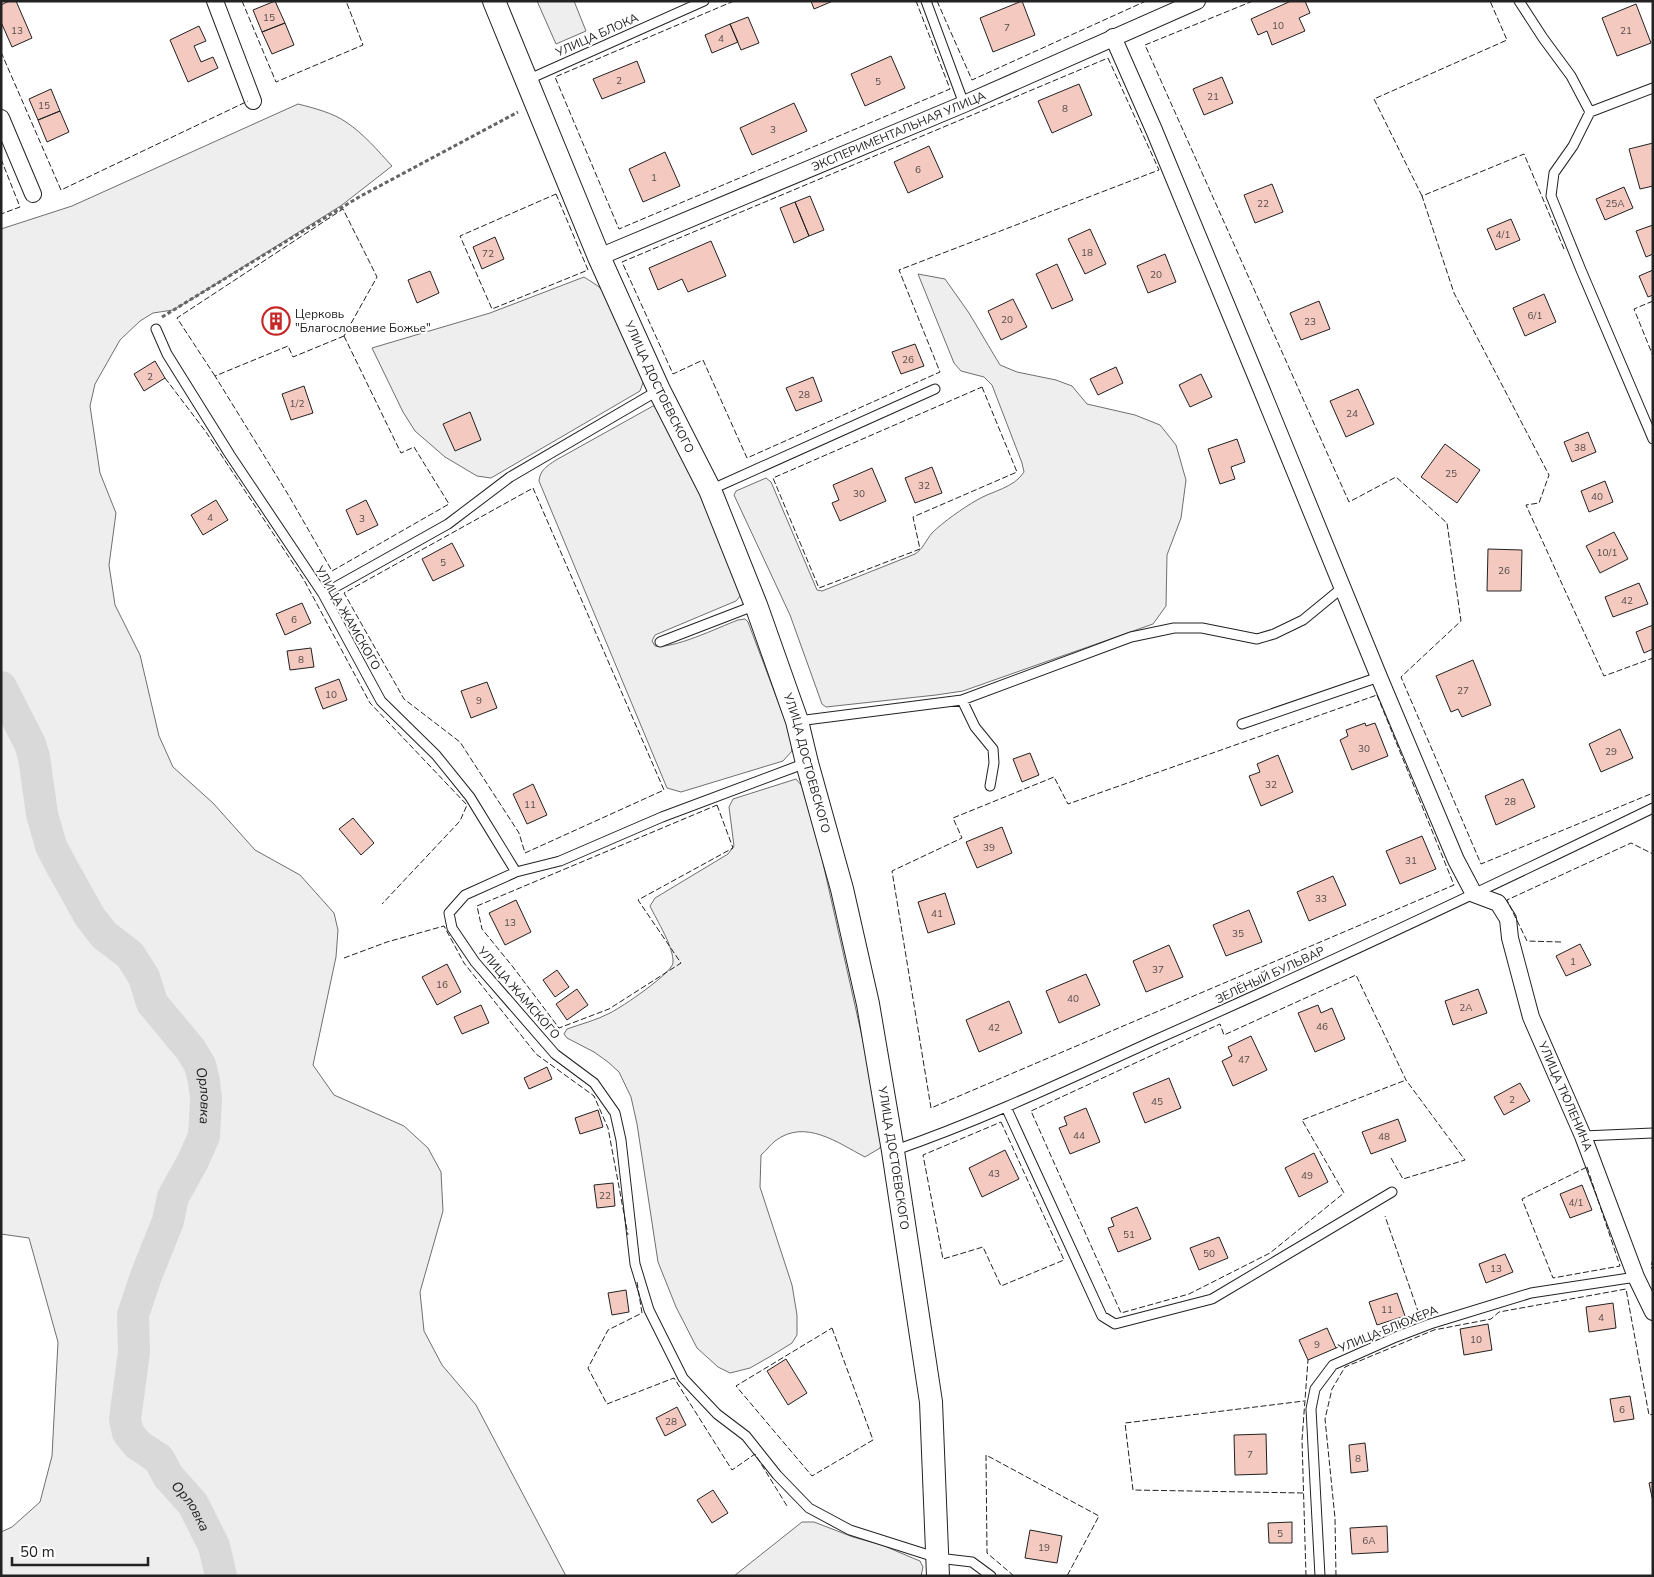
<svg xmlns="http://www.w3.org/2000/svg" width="1654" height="1577" viewBox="0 0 1654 1577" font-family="'Nunito Sans',sans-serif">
<rect width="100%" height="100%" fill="#fff"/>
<path fill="#eee" stroke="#6f6f6f" d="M537 1H574L586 31 556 44Z
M298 104C314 108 333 113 346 122 364 134 378 151 392 166L342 205 187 302 173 310 153 313 140 321 120 340 95 384 90 406 100 473 116 513 109 565 115 605 140 655 159 736 173 767 213 803 255 850 300 875 334 913 338 930 336 957 313 1065 334 1095 404 1126 428 1148 441 1172 443 1211 420 1292 424 1331 442 1365 476 1405 566 1576H1V1532L12 1527 40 1502 52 1456 58 1342 29 1238 1 1234V229L72 206Z
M918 274 945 279 969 313 1000 365 1017 372 1056 380 1072 386 1087 404 1135 415 1160 425 1176 445 1186 480 1181 518 1167 555 1166 606 1153 624 963 691 936 695 826 707 822 704 790 615 734 495 736 491 766 478 771 482 817 590 822 591 915 554C923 549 926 540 932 533 943 522 963 508 977 500 992 491 1014 488 1024 472L1022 463 992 385 984 377 961 371 954 363Z
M584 277 598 286 608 297 644 380 640 391 491 478 477 476 445 457 415 431 403 412 372 348 490 313Z
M653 406 660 408 666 414 741 587V595L736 601 655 635 652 641 655 646C674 649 717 628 738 620L745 619 748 622 791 736 792 751 783 761 681 792 667 788 539 481C540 470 547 466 556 460Z
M796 779 807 792 879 1112 882 1140 880 1148 865 1157C838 1143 805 1118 775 1141 770 1145 766 1151 761 1155L760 1187 792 1285 797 1315V1335L792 1343 771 1356 750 1368 730 1373 718 1367 697 1348 676 1307 658 1262 637 1124 631 1097 619 1072 608 1062 594 1052 567 1038 564 1034 567 1029C581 1024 597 1020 610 1013 622 1007 671 974 673 963 674 947 657 921 650 906L655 898 728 854 734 846 729 807 733 799Z
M802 1522H814L853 1537 882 1545 915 1559 920 1561 923 1567 921 1576H734Z"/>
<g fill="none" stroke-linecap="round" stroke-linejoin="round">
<path stroke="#d9d9d9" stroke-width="32" id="s1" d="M1 687 30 744 34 757 42 814 51 846 62 867 90 917 104 935 130 955 144 977 152 1003 191 1050 200 1065 204 1081 206 1099 204 1136 193 1161 173 1197 168 1221 146 1276 133 1315 134 1352 125 1419 128 1433 138 1445 159 1459 168 1476 193 1504 214 1546 221 1576"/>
</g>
<path fill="#f3c9c0" stroke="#222" d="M9 1H16L32 38 12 47 1 22V5Z
M275 1 285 23 262 32 253 10Z
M811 1H833L814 9Z
M1022 1 1035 35 993 52 980 18Z
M1291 1H1305L1310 13 1299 18 1305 31 1272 45 1267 31 1258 35 1251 19Z
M1636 4 1651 43 1617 56 1602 18Z
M748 17 759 43 741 50 730 24Z
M285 23 294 45 272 54 262 32Z
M730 24 738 42 712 53 705 35Z
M199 26 206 41 194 46 201 62 213 57 218 68 188 82 170 40Z
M891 56 905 88 865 106 851 74Z
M637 61 645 82 602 99 593 79Z
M1222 77 1233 103 1204 115 1193 89Z
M1079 84 1092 115 1052 133 1038 101Z
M51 89 60 111 38 120 29 99Z
M794 103 807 131 752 155 740 128Z
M60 111 69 132 47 142 38 120Z
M1653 143V186L1640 189 1629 149Z
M929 146 943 177 908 193 894 162Z
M665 152 680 186 643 202 629 169Z
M1272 184 1283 212 1255 223 1244 195Z
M1624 187 1633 208 1605 220 1596 199Z
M810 196 824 230 809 236 795 202Z
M795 202 809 236 794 243 780 208Z
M1511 219 1520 240 1496 250 1487 229Z
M1653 225V254L1646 257 1636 231Z
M1090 229 1106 264 1085 274 1068 239Z
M495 237 504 259 482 269 473 247Z
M711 241 726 276 688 292 682 279 658 290 649 268Z
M1165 254 1176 282 1148 293 1137 266Z
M1057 264 1073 300 1052 309 1036 274Z
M1653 270V295L1648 297 1639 276Z
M430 271 439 293 417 303 408 280Z
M1544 294 1556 322 1525 336 1513 308Z
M1013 299 1027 327 1001 340 988 311Z
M1319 301 1330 329 1301 340 1290 313Z
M280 308 288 327 271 334 264 315Z
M915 344 924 366 901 374 892 352Z
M155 361 165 378 144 391 134 374Z
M1116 367 1123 383 1098 395 1090 379Z
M1201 374 1212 397 1190 407 1179 385Z
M813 377 822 401 796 411 786 388Z
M304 386 313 413 291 420 282 394Z
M1358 389 1374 424 1346 437 1330 401Z
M470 412 481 440 455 451 443 424Z
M1588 432 1596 452 1572 462 1564 442Z
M1237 439 1245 462 1231 467 1235 479 1220 484 1208 449Z
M1445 444 1480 470 1457 503 1421 477Z
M932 467 942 493 915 503 905 478Z
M872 468 886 501 840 521 832 503 839 500 833 485Z
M1605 481 1613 502 1589 512 1581 491Z
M216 500 228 520 203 535 191 515Z
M366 500 378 525 357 535 346 510Z
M1614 532 1628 559 1600 573 1586 546Z
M452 543 464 566 433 581 422 559Z
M1488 549 1522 550 1521 591H1487Z
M1639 583 1648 604 1613 617 1605 597Z
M302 603 311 623 285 635 276 614Z
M1653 625V649L1644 653 1636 632Z
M311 648 314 667 290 670 287 651Z
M1473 660 1491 705 1462 717 1458 709 1451 712 1436 676Z
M339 679 347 700 323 709 315 688Z
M487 682 497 708 471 718 461 691Z
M1365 723 1366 726 1375 723 1388 756 1352 770 1340 740 1348 736 1346 730Z
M1620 729 1633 758 1601 772 1589 744Z
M1030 753 1039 775 1022 782 1013 759Z
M1278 755 1293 792 1261 806 1249 776 1260 772 1257 764Z
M1523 779 1535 807 1496 825 1485 796Z
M533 784 547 815 527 824 513 794Z
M353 818 374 843 361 855 339 829Z
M1002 827 1012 853 977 868 966 842Z
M1422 836 1436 869 1400 884 1386 851Z
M1333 876 1346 905 1309 921 1297 892Z
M945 893 955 924 928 933 918 902Z
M516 900 531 932 505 945 489 913Z
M1249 910 1262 942 1226 956 1213 925Z
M1580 944 1591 965 1566 976 1556 956Z
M1169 945 1183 977 1146 992 1133 961Z
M447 964 461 992 437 1005 422 977Z
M557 970 569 987 555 997 543 980Z
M1086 974 1100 1005 1059 1023 1046 991Z
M577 989 588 1005 567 1020 556 1004Z
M1478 989 1487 1013 1453 1025 1445 1001Z
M1009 1001 1022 1033 979 1052 966 1020Z
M481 1005 489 1023 462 1034 454 1017Z
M1318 1005 1321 1013 1332 1008 1345 1039 1315 1052 1298 1013Z
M1251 1036 1267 1070 1233 1086 1222 1061 1232 1056 1228 1047Z
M547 1067 552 1079 529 1089 524 1078Z
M1169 1078 1181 1108 1145 1123 1133 1093Z
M1520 1083 1530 1101 1504 1115 1494 1097Z
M1086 1108 1100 1142 1070 1154 1059 1128 1067 1125 1064 1117Z
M598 1110 603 1127 580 1134 575 1118Z
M1398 1119 1406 1141 1371 1154 1362 1132Z
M1005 1150 1019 1179 982 1197 969 1168Z
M1314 1153 1328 1182 1299 1197 1285 1168Z
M613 1183 615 1206 597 1208 594 1185Z
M1582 1185 1592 1210 1570 1218 1560 1194Z
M1137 1207 1151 1239 1118 1252 1108 1228 1114 1226 1111 1218Z
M1219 1237 1228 1258 1199 1270 1190 1248Z
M1505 1254 1513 1272 1486 1283 1479 1264Z
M626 1290 629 1312 612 1315 608 1293Z
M1397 1293 1405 1316 1377 1325 1369 1302Z
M1613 1303 1616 1328 1589 1332 1586 1307Z
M1488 1324 1492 1350 1464 1355 1460 1329Z
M1327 1328 1336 1348 1308 1360 1299 1340Z
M786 1359 807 1393 788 1405 767 1371Z
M1630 1396 1634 1419 1614 1422 1610 1399Z
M677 1407 686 1425 665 1436 656 1418Z
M1266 1434 1267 1474 1235 1475 1234 1435Z
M1365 1443 1368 1471 1351 1473 1349 1445Z
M1653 1482V1502L1649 1483Z
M713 1490 728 1513 712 1523 697 1500Z
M1292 1522V1543H1269L1268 1523Z
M1387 1526 1388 1552 1352 1554 1350 1528Z
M1030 1530 1062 1536 1057 1563 1025 1558Z"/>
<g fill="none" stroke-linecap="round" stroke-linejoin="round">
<g stroke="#222" stroke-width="11">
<path id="lane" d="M926 1 964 104
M1519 1 1543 38 1571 76 1590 112 1573 146 1554 173 1551 196 1581 270 1653 439
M527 80 704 1
M1590 112 1653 88
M156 329 167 354 230 455 323 594 381 701 436 755 470 797 516 872 465 895 449 913 452 928 475 962 555 1054 594 1083 615 1113 621 1140 635 1264 649 1310 683 1378 717 1414 746 1436 777 1475 809 1508 850 1530 938 1558 972 1562 991 1576
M710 490 935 389
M323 594 448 524 510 477 659 390
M660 642 756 605
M962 700 975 727 993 749 994 763 990 786
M798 721 962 700 1131 637 1174 628H1202L1257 639 1274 634 1303 620 1342 588
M1242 724 1379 677
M516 872 560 861 662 817 806 763
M1006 1107 1102 1316 1115 1324 1212 1299 1392 1192
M1583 1136 1653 1133
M893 1151C983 1120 1069 1079 1155 1040 1323 966 1488 888 1653 808
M1320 1576 1311 1409 1315 1389 1333 1365 1396 1337 1430 1324 1531 1293 1636 1277"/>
</g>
<g stroke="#222" stroke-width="18">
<g id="street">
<path d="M215 1 253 101"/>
<path id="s2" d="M1113 37 1154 130 1260 386 1379 677 1456 860 1474 894 1498 903 1508 919 1510 938 1531 1017 1583 1136 1636 1277 1653 1312"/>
<path d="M1 118 33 194"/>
<path id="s3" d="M599 257 964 104 1197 1"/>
</g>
</g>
<g stroke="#222" stroke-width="24">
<g id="secondary">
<path id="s4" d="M494 1 599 257 659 390 710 490 756 605 797 721 807 763 842 889 868 1004 893 1151 931 1402 938 1576"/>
</g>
</g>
<path stroke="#646464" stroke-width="3" stroke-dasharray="4 2.5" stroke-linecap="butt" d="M162 317 359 197 518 112"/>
<use href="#lane" stroke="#fff" stroke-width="9"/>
<use href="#street" stroke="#fff" stroke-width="16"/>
<use href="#secondary" stroke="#fff" stroke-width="22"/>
<path stroke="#222" stroke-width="1" stroke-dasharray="6 2.5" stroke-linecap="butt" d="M242 1 276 82 363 45 346 1
M734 1 555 77 619 229 950 89 916 1
M937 1 972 80 1146 1
M1253 1 1145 45 1349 502 1396 477 1447 523 1461 621 1401 677 1481 864 1653 793
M1 52 61 190 248 101
M1108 58 1159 170 899 270 940 372 747 458 703 360 673 374 622 262Z
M1 159 20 207 1 214
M556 194 588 270 492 309 460 236Z
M1422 196 1374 99 1507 40 1490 1
M1564 249 1524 154 1422 196 1454 293 1549 475 1539 503 1526 505 1604 676 1653 658
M1653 301 1634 309 1653 356
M344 336 401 453 414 447 449 504 332 571 289 496 215 376 288 346 293 357Z
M215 376 177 318 343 209 377 277 344 336
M165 378 206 432 304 580 370 703 467 805 460 821 382 904
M982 387 1017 472 913 517 920 549 819 588 773 478Z
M533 488 664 790 525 853 519 833 460 742 404 699 344 593Z
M1377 695 1454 885 931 1108 892 871 962 838 953 818 1054 777 1068 804Z
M717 805 733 848 638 900 681 963 609 1009 559 1028 513 967 482 929 477 906Z
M1561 942 1527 941 1507 900 1631 843 1653 854
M344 958 387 942 444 926 464 963 536 1054 594 1096 608 1128 628 1235
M1001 1122 1064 1260 1001 1286 983 1247 943 1259 923 1155Z
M1391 1158 1403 1179 1465 1160 1406 1080 1356 975 1224 1035 1220 1024 1031 1111 1121 1313 1189 1294 1270 1253 1344 1193 1302 1120 1406 1080
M1587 1167 1620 1266 1553 1278 1522 1199Z
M1653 1259 1651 1266 1653 1271
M637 1282 642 1313 608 1330 588 1368 607 1404 674 1378 732 1470 755 1454 787 1506
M832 1328 873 1440 812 1476 736 1386Z
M1336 1348 1420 1317 1385 1216
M1303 1493 1133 1490 1125 1423 1304 1401
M1014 1576 987 1553 986 1455 1099 1516 1067 1576
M1306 1576 1302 1440 1308 1360
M1336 1576 1335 1518 1325 1419 1332 1389 1345 1367 1434 1330 1491 1319 1499 1312 1626 1289 1649 1415 1653 1414"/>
</g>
<defs>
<g id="building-ring" transform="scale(1.4375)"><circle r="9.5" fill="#fff" stroke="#c62828" stroke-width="1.5"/><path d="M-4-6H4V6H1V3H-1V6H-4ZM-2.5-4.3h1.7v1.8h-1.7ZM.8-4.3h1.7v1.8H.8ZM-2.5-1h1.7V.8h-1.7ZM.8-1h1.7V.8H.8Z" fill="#c62828"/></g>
</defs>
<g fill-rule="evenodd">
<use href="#building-ring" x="276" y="321"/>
</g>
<g text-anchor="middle" stroke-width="4" stroke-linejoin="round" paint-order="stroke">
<g font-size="10" fill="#564c4a">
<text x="269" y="21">15</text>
<text x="1278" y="29">10</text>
<text x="1007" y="31">7</text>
<text x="17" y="34">13</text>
<text x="1626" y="34">21</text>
<text x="721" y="42">4</text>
<text x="619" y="84">2</text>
<text x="878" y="85">5</text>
<text x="1213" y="100">21</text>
<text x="44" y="109">15</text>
<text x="1065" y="112">8</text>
<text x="773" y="133">3</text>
<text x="918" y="173">6</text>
<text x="654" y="181">1</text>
<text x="1263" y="207">22</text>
<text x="1615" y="207">25А</text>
<text x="1503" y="238">4/1</text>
<text x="1087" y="256">18</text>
<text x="488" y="257">72</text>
<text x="1156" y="278">20</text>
<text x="1535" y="319">6/1</text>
<text x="1007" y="323">20</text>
<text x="1310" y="325">23</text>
<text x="908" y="363">26</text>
<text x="150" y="380">2</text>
<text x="804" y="398">28</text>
<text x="297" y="407">1/2</text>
<text x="1352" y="417">24</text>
<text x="1580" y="451">38</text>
<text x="1451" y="477">25</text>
<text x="924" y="489">32</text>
<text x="859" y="497">30</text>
<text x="1597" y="500">40</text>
<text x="210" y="521">4</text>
<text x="362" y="522">3</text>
<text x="1607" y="556">10/1</text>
<text x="443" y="566">5</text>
<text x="1504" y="574">26</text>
<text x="1627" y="604">42</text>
<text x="294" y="623">6</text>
<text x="301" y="663">8</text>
<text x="1463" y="694">27</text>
<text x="331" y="698">10</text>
<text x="479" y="704">9</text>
<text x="1364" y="752">30</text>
<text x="1611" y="755">29</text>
<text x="1271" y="788">32</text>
<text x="1510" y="805">28</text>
<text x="530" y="808">11</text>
<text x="989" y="851">39</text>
<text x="1411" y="864">31</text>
<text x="1321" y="902">33</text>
<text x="937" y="917">41</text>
<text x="510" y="926">13</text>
<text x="1238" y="937">35</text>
<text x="1573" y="965">1</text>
<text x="1158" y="973">37</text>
<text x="442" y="988">16</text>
<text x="1073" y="1002">40</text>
<text x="1466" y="1011">2А</text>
<text x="1322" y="1030">46</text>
<text x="994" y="1031">42</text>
<text x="1244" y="1063">47</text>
<text x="1512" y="1103">2</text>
<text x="1157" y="1105">45</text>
<text x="1079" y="1139">44</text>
<text x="1384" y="1140">48</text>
<text x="994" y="1177">43</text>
<text x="1307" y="1179">49</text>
<text x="605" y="1199">22</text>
<text x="1576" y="1206">4/1</text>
<text x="1129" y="1238">51</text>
<text x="1209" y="1257">50</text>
<text x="1496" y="1272">13</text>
<text x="1387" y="1313">11</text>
<text x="1601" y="1321">4</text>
<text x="1476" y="1343">10</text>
<text x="1317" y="1348">9</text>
<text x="1622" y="1413">6</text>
<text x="671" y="1425">28</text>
<text x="1250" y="1458">7</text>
<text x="1358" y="1462">8</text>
<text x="1280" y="1537">5</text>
<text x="1369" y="1544">6А</text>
<text x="1044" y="1551">19</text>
</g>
<g font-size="12" fill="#222" stroke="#fff">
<text transform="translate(597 35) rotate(-24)" y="4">УЛИЦА БЛОКА</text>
<text dy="4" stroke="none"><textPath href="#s3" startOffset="325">ЭКСПЕРИМЕНТАЛЬНАЯ УЛИЦА</textPath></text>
<text dy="4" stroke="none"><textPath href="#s4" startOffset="420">УЛИЦА ДОСТОЕВСКОГО</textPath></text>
<text transform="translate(348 618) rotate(60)" y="4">УЛИЦА ЖАМСКОГО</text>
<text dy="4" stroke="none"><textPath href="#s4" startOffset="825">УЛИЦА ДОСТОЕВСКОГО</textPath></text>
<text transform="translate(1270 975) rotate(-25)" y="4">ЗЕЛЁНЫЙ БУЛЬВАР</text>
<text transform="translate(519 993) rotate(49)" y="4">УЛИЦА ЖАМСКОГО</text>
<text dy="4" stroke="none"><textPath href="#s2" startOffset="1162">УЛИЦА ТЮЛЕНИНА</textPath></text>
<text dy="4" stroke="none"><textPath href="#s4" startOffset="1230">УЛИЦА ДОСТОЕВСКОГО</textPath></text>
<text transform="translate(1388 1329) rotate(-22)" y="4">УЛИЦА БЛЮХЕРА</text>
</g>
<g font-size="12" fill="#222" stroke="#fff" text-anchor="start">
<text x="295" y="318">Церковь<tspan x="295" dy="14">"Благословение Божье"</tspan></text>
</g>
<g font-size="14" font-style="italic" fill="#222" stroke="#fff">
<text dy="5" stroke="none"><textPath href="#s1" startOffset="468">Орловка</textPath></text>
<text dy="5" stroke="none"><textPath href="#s1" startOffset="919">Орловка</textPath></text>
</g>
</g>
<rect width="1654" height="1577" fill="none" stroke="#222222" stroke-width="5"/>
<path d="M12 1557v8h136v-8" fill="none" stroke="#222222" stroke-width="2.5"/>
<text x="20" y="1557" font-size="15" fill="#222222" stroke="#ffffff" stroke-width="4" paint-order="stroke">50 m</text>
</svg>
